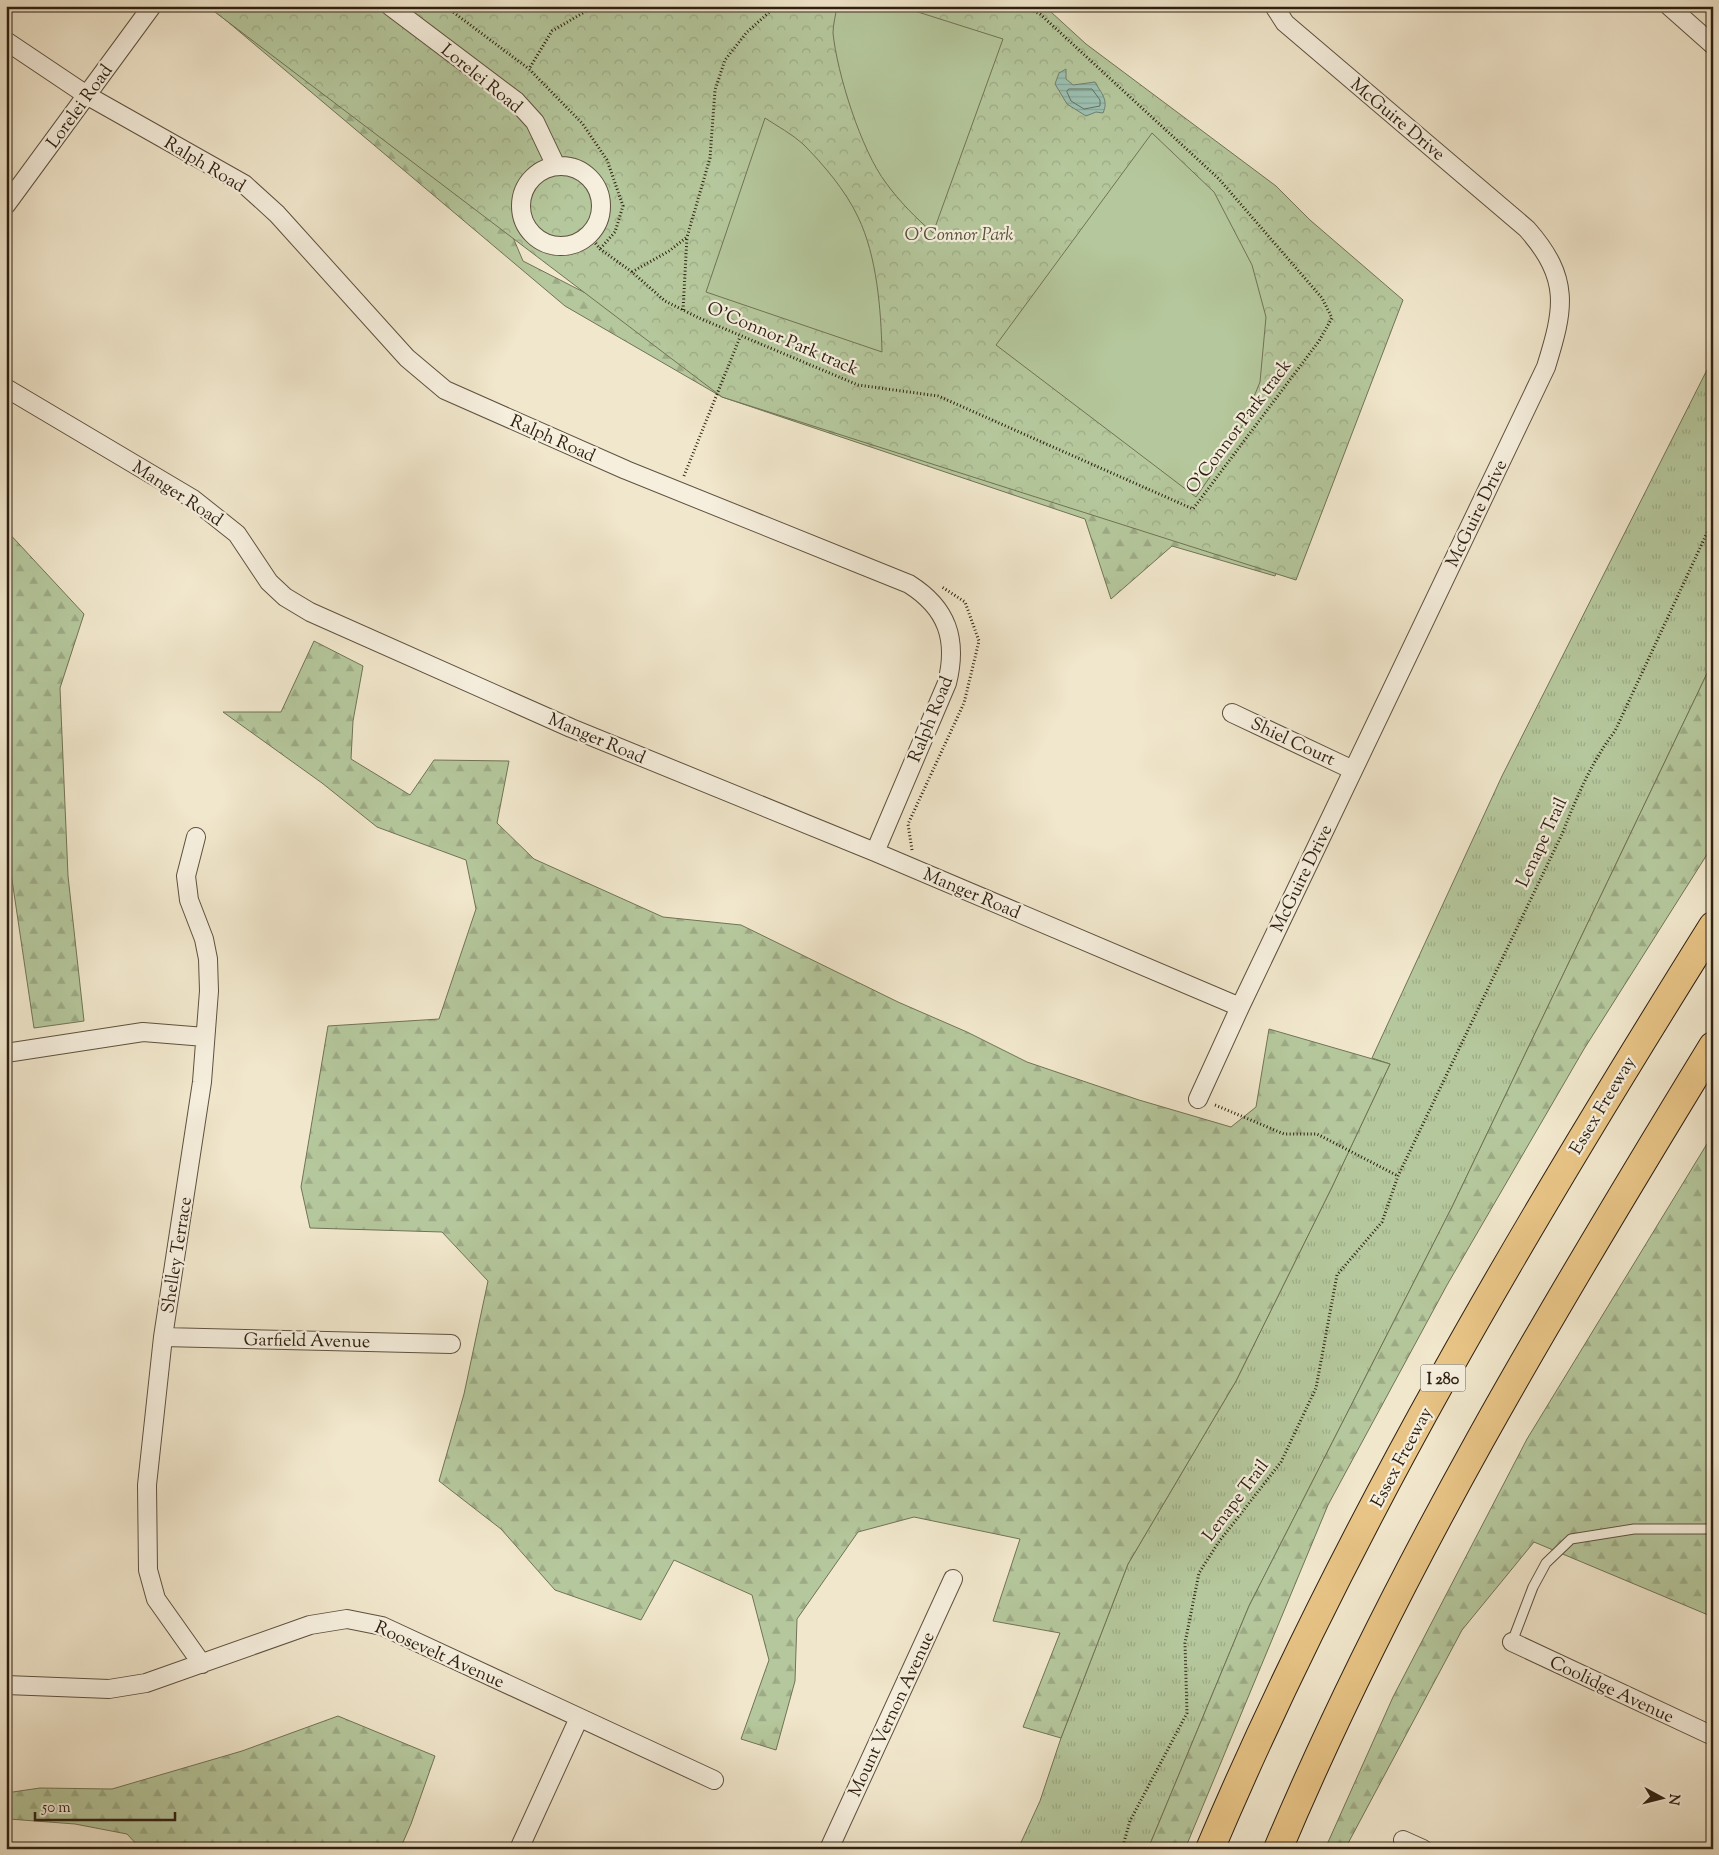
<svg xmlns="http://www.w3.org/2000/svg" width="1719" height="1855" viewBox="0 0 1719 1855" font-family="'Sorts Mill Goudy',serif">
<defs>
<pattern id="grass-tufts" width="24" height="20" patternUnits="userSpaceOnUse" patternTransform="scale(1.25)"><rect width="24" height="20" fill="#b5c79c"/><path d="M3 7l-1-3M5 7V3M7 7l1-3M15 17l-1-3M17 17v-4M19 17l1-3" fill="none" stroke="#9caa85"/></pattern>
<pattern id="forest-firs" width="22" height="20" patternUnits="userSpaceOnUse" patternTransform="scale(1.25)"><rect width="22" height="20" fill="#b5c79c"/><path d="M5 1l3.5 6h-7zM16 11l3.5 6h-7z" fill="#9caa85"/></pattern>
<pattern id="park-crowns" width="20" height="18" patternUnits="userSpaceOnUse" patternTransform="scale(1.25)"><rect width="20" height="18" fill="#b5c79c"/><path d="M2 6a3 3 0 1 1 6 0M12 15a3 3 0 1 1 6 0" fill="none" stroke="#9caa85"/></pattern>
<pattern id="water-rules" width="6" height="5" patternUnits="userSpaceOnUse" patternTransform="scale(1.25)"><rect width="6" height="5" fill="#9cc1b2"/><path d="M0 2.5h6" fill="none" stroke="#87a598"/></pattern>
</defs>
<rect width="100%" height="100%" fill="#f1e7cc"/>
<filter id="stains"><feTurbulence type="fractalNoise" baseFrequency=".004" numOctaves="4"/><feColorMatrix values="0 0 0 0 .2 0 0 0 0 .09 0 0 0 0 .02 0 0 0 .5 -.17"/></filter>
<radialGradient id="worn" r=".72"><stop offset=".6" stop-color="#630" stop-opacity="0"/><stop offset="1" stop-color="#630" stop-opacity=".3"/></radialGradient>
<path fill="url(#grass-tufts)" stroke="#717356" d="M1713 358V661L1452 1207 1249 1606 1148 1849H1018L1040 1801 1061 1738 1128 1564 1236 1381 1332 1187 1390 1064 1372 1058 1502 776Z"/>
<path fill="url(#forest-firs)" stroke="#717356" d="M209 6 493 190 523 261 726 365 1276 187 1381 290 1365 382 1275 576 1172 546 1111 599 1085 519 722 397 565 306Z
M6 530 84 614 60 688 68 876 84 1021 34 1028 11 873 6 821Z
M314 641 363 666 353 721 351 759 410 795 434 760 509 761 497 823 534 859 663 917 741 925 898 1002 967 1032 1027 1062 1139 1100 1231 1127 1256 1107 1269 1029 1390 1064 1332 1187 1236 1381 1128 1564 1061 1738 1023 1727 1060 1633 993 1621 1020 1539 914 1517 858 1532 797 1619 795 1681 776 1750 741 1739 769 1660 752 1595 674 1560 641 1620 555 1590 501 1529 439 1481 464 1394 488 1281 442 1232 310 1228 301 1187 328 1026 439 1019 476 909 466 860 377 827 322 783 223 712H281Z
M1713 661V845L1584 1049 1447 1285 1328 1505 1185 1849H1148L1249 1606 1452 1207Z
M1713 1134V1617L1534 1542 1462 1630 1345 1849H1325L1393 1697 1527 1439Z
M338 1716 435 1756 411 1824 400 1849H141L127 1834 75 1824 9 1819 6 1840V1793L40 1788 112 1789 242 1751Z"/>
<path fill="url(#park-crowns)" stroke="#717356" d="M207 6H1040L1051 12 1086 44 1276 186 1310 220 1403 300 1296 580 722 397Z"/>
<path fill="#b5c79c" stroke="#717356" d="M837 6H899L1003 39 933 233C915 217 900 202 886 183 861 150 837 73 833 33 833 24 836 14 837 6Z
M765 118C777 126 792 134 803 144 823 164 846 191 858 217 877 256 881 310 882 352L706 292Z
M1152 133 1214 192 1252 265 1266 317 1260 382 1237 438 1196 497 996 345Z"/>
<path fill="url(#water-rules)" stroke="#708071" d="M1066 69V79L1073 85 1095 82C1101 93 1109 100 1103 113L1096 112 1086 116 1067 104 1055 84 1059 73Z"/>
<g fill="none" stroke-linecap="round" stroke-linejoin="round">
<path stroke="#647061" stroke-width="1" d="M1069 89H1092L1100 100V106L1084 109 1071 101 1067 92Z"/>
<g stroke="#5e513f" stroke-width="11">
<path id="lane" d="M1512 1642 1533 1587 1546 1563 1571 1539 1634 1529H1713"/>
</g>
<g stroke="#5e513f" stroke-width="20">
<path id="street" d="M390 6 516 101 535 122 556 166
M1669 6 1713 45
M6 41 88 96 244 184 277 214 407 358 445 390 626 470 909 584C947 608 958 639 947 683L875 852
M521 206a40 40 0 1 1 80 0a40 40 0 1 1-80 0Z
M6 205 152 6
M6 388 193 499 237 534 269 582 285 597 310 612 571 728 875 852 1240 1007
M1232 713 1353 770
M196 837 186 876 189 900 204 939 208 959 209 991 202 1082 163 1337 147 1485 148 1570 156 1599 202 1664
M6 1053 143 1032 205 1037
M1198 1099 1240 1007 1546 367C1564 309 1571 279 1527 229L1285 23 1274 6
M163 1337 451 1344
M1512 1642 1713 1736
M6 1685 109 1689 146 1683 310 1625 347 1619 382 1626 714 1780
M1403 1840 1423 1849
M519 1849 579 1718
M829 1849 953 1579"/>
</g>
<g stroke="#2d1f10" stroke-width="30">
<path id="highway" d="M1210 1849C1347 1526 1527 1223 1713 926
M1278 1849C1397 1567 1554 1306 1713 1046"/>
</g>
<path stroke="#2d1f10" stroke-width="3" stroke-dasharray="1 2.5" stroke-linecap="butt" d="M445 6 529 69
M595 6 552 31 529 69 582 123 607 160 623 206 615 232 600 249
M589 235 600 249 632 272 665 301 699 318 858 385 938 396 1193 509 1319 341 1332 318 1322 298 1219 179 1040 14 1024 6
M632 272 669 251 687 237 710 158 715 90 725 60 747 32 776 6
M683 310 687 237
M684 476 740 337
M912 850 908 824 964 703 979 641 965 602 942 587
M1215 1105 1284 1134H1317L1398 1176
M1122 1849 1130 1821 1187 1713 1185 1643 1199 1573 1218 1543 1281 1462 1316 1388 1337 1275 1382 1222 1398 1176 1563 832C1577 796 1592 761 1615 731L1713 520"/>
<use href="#lane" stroke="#f6efde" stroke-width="9"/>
<use href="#street" stroke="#f6efde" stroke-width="18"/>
<use href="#highway" stroke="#e8c486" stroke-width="28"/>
</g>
<g text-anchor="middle" stroke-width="4.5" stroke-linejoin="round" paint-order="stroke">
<rect fill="#f6efde" stroke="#695d4e" stroke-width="1" x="1420.5" y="1364.5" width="45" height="27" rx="4"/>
<g font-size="16" font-weight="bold" fill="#2d1f10">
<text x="1443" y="1384">I 280</text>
</g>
<g font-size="18" fill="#2d1f10" stroke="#f6efde">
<text transform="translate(482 78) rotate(39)" y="6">Lorelei Road</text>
<text transform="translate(79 106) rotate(-54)" y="6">Lorelei Road</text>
<text transform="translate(1398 119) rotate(40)" y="6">McGuire Drive</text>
<text transform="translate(205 164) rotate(31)" y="6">Ralph Road</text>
<text transform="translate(783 338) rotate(23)" y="6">O'Connor Park track</text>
<text transform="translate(1238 426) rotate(-53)" y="6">O'Connor Park track</text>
<text transform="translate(553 438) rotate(24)" y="6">Ralph Road</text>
<text transform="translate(178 493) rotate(33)" y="6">Manger Road</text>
<text transform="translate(1476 513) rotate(-64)" y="6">McGuire Drive</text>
<text transform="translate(930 719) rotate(-68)" y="6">Ralph Road</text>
<text transform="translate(597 738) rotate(23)" y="6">Manger Road</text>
<text transform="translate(1293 741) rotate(25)" y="6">Shiel Court</text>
<text transform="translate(1541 842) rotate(-65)" y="6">Lenape Trail</text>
<text transform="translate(1301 878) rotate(-64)" y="6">McGuire Drive</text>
<text transform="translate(972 893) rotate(23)" y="6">Manger Road</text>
<text transform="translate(1602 1105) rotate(-59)" y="6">Essex Freeway</text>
<text transform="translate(176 1255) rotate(-81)" y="6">Shelley Terrace</text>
<text transform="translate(307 1340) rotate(1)" y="6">Garfield Avenue</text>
<text transform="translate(1401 1457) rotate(-62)" y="6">Essex Freeway</text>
<text transform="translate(1235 1500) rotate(-53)" y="6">Lenape Trail</text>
<text transform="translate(440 1654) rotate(24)" y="6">Roosevelt Avenue</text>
<text transform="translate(1612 1689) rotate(25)" y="6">Coolidge Avenue</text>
<text transform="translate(891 1714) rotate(-65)" y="6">Mount Vernon Avenue</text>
</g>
<g font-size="18" font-style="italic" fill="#56513a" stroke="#f6efde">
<text x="959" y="240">O'Connor Park</text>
</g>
</g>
<rect width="1719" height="1855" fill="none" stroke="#f1e7cc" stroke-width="25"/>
<rect x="8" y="8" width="1704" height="1840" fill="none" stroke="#2d1f10" stroke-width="2.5"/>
<rect x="12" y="12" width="1694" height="1830" fill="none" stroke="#2d1f10"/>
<g transform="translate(1662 1798) rotate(97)" stroke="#f6efde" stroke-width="4" paint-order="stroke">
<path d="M0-4L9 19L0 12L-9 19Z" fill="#2d1f10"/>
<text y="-8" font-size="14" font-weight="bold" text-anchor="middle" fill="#2d1f10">N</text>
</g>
<path d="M35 1812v8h140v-8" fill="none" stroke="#2d1f10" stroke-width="2.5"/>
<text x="42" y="1812" font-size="15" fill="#2d1f10" stroke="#f6efde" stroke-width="4" paint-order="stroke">50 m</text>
<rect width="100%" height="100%" filter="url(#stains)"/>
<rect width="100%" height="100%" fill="url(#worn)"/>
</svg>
